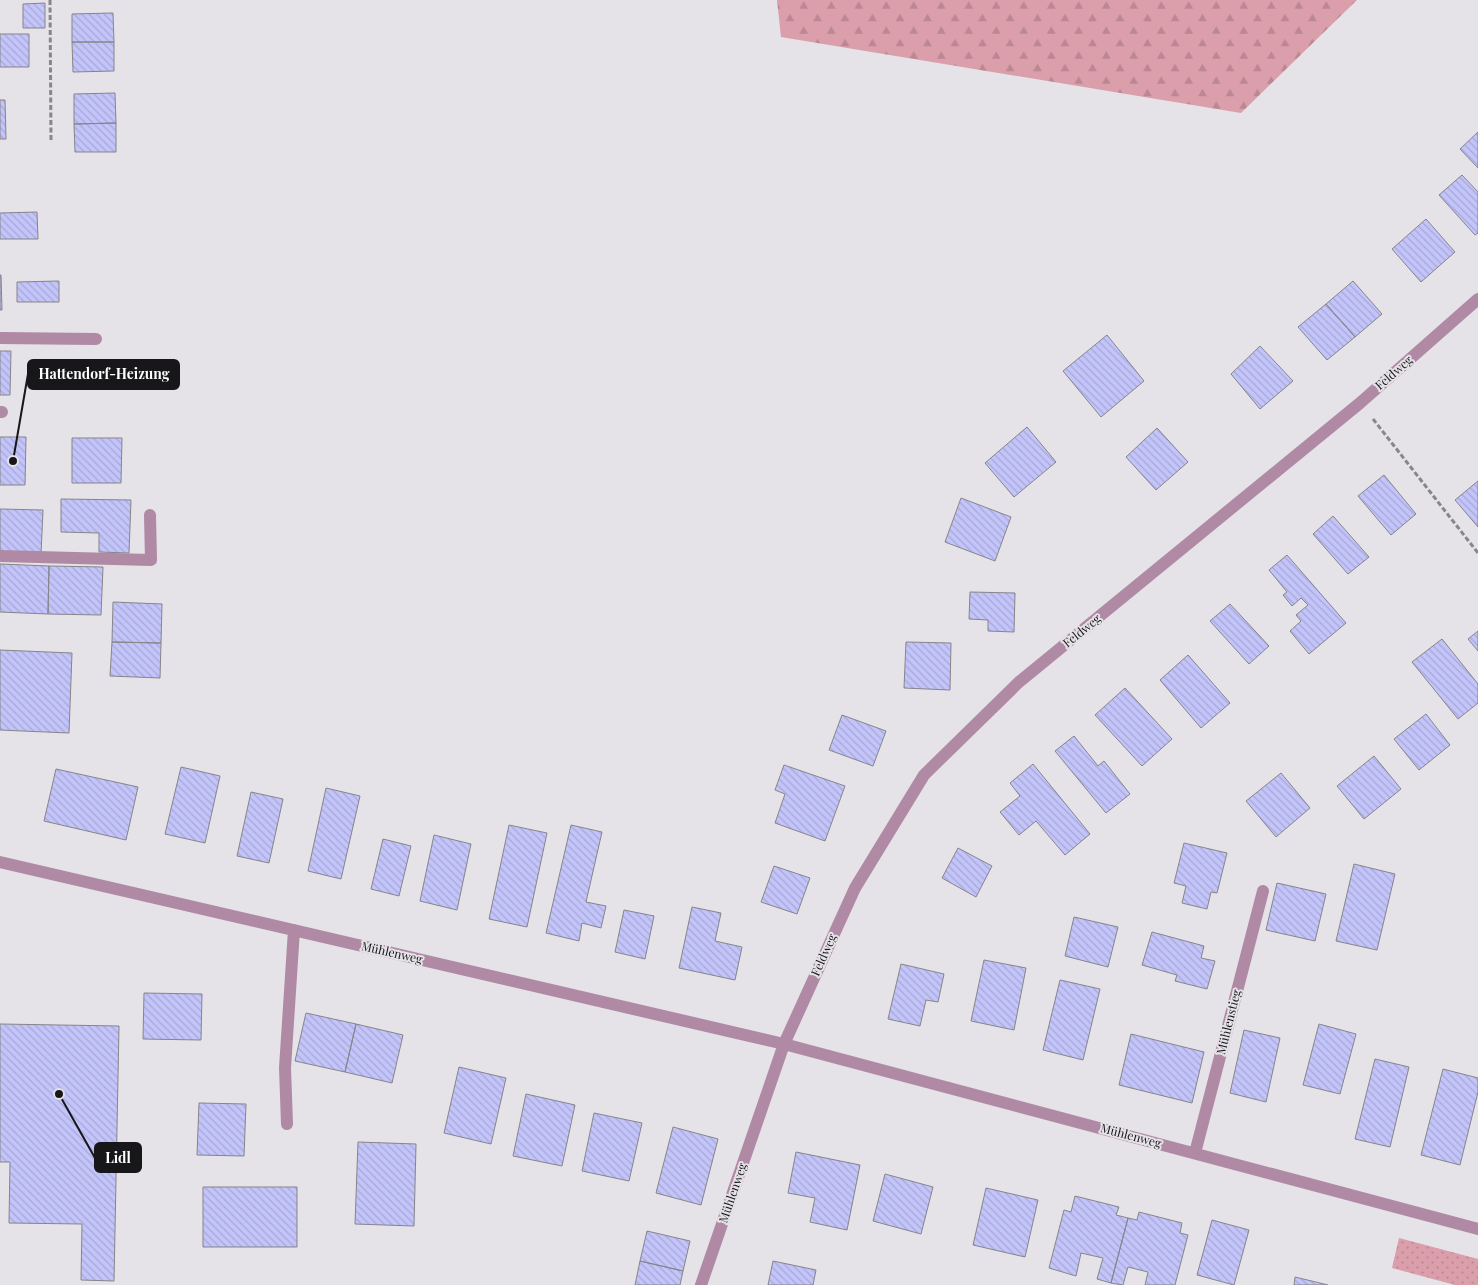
<svg xmlns="http://www.w3.org/2000/svg" width="1478" height="1285" viewBox="0 0 1478 1285" font-family="'Playfair Display',serif">
<defs>
<pattern id="grass-dots" width="8" height="8" patternUnits="userSpaceOnUse" patternTransform="scale(1.25)"><rect width="8" height="8" fill="#db9eab"/><path d="M2 2h.1M6 6h.1" fill="none" stroke="#bb8792" stroke-width="1.8" stroke-linecap="round"/></pattern>
<pattern id="forest-firs" width="22" height="20" patternUnits="userSpaceOnUse" patternTransform="scale(1.25)"><rect width="22" height="20" fill="#db9eab"/><path d="M5 1l3.5 6h-7zM16 11l3.5 6h-7z" fill="#bb8792"/></pattern>
<pattern id="building-back-hatch" width="6" height="6" patternUnits="userSpaceOnUse" patternTransform="scale(1.25)"><rect width="6" height="6" fill="#c3c4fa"/><path d="M-1 5l2 2M0 0l6 6M5-1l2 2" fill="none" stroke="#a7a8d6"/></pattern>
</defs>
<rect width="100%" height="100%" fill="#e5e2e8"/>
<path fill="url(#grass-dots)" d="M1399 1238 1478 1259V1285H1455L1392 1268Z"/>
<path fill="url(#forest-firs)" d="M777 0H1357L1241 113 781 37Z"/>
<path fill="url(#building-back-hatch)" stroke="#85858a" d="M45 3V28H23V4Z
M113 13 114 42H72V14Z
M0 34H29V67H0Z
M72 42H114V71L73 72Z
M115 93 116 123 74 124V94Z
M0 100H5L6 139H0Z
M116 123V152H75L74 124Z
M1478 132V168L1460 149Z
M1462 175 1478 192V233L1475 235 1439 195Z
M37 212 38 239H0V213Z
M1426 219 1455 252 1421 282 1392 249Z
M0 275H1L2 310H0Z
M59 281V302H17V282Z
M1353 281 1382 314 1355 337 1326 304Z
M1326 304 1355 337 1327 360 1298 327Z
M1107 335 1144 381 1101 417 1063 371Z
M1260 346 1293 381 1260 409 1231 374Z
M0 351H11L10 395H0Z
M1027 427 1056 462 1014 497 985 463Z
M1157 428 1188 462 1156 490 1126 457Z
M0 437H26L25 485H0Z
M72 438H122L121 483H72Z
M1384 475 1416 514 1391 535 1358 496Z
M1478 481V527L1455 500Z
M961 498 1011 517 995 561 945 542Z
M61 499 131 500 129 553 99 552V533L61 532Z
M0 509 43 510 41 554 0 553Z
M1333 516 1369 557 1348 574 1313 534Z
M1287 555 1346 623 1309 654 1290 631 1301 621 1296 615 1308 605 1301 598 1292 606 1283 595 1287 592 1269 570Z
M0 564 49 566 48 614 0 612Z
M49 566 103 567 101 615 48 614Z
M970 592 1015 593 1014 632 988 631V620L969 619Z
M113 602 162 604 161 643 112 642Z
M1230 604 1269 646 1249 664 1210 621Z
M1478 631V651L1468 639Z
M1442 639 1478 684V703L1458 719 1412 662Z
M112 642 161 643 160 678 110 676Z
M906 642 951 643 950 690 904 688Z
M0 650 72 653 69 733 0 730Z
M1188 655 1230 703 1201 728 1160 680Z
M1125 688 1172 739 1142 766 1095 715Z
M1426 714 1450 745 1419 770 1394 739Z
M842 715 886 731 873 766 829 750Z
M1074 736 1098 766 1104 761 1130 794 1106 813 1055 751Z
M1374 756 1401 789 1364 819 1337 786Z
M1033 764 1090 834 1065 855 1036 821 1019 835 1000 812 1020 796 1010 783Z
M784 765 845 786 825 841 775 823 785 794 775 790Z
M181 767 220 776 205 843 165 834Z
M56 769 138 787 126 840 44 821Z
M1281 773 1310 808 1276 837 1246 801Z
M326 788 360 796 341 879 308 871Z
M251 792 283 799 269 863 237 856Z
M509 825 547 833 527 927 489 919Z
M571 825 602 832 586 902 606 906 601 928 582 923 579 941 546 933Z
M434 835 471 844 457 910 420 901Z
M383 839 411 846 399 896 371 889Z
M1184 843 1227 853 1217 893 1211 892 1207 909 1182 903 1186 886 1174 883Z
M958 848 992 866 976 897 942 878Z
M1354 864 1395 874 1377 950 1336 941Z
M774 866 810 878 797 914 761 902Z
M1277 883 1326 894 1315 941 1266 930Z
M692 907 721 913 715 941 742 947 735 980 679 968Z
M624 910 654 916 645 959 615 952Z
M1074 917 1118 927 1108 967 1065 956Z
M1152 932 1204 946 1201 958 1215 961 1207 989 1175 981 1177 975 1142 965Z
M984 960 1026 968 1014 1030 971 1021Z
M901 964 944 974 938 1002 926 1000 920 1026 888 1019Z
M1060 980 1100 989 1083 1060 1043 1050Z
M144 993 202 994 201 1040 143 1039Z
M306 1013 356 1024 345 1072 295 1061Z
M0 1024 119 1026 114 1281 81 1280 82 1224 9 1223 10 1162H0Z
M356 1024 403 1035 392 1083 345 1072Z
M1319 1024 1356 1034 1340 1094 1303 1085Z
M1244 1030 1280 1038 1266 1102 1230 1093Z
M1131 1034 1204 1052 1192 1103 1119 1085Z
M1375 1059 1409 1067 1390 1147 1355 1139Z
M459 1067 506 1078 491 1144 444 1133Z
M1443 1069 1478 1078V1092L1460 1165 1421 1155Z
M526 1094 575 1105 562 1166 513 1156Z
M199 1103 246 1104 244 1156 197 1155Z
M594 1113 642 1123 629 1181 582 1171Z
M673 1127 718 1139 701 1205 656 1193Z
M358 1142 416 1144 414 1226 355 1224Z
M796 1152 860 1165 847 1230 810 1222 815 1198 788 1193Z
M885 1174 933 1187 921 1234 873 1221Z
M203 1187H297V1247H203Z
M986 1188 1038 1200 1025 1257 973 1245Z
M1075 1196 1119 1207 1116 1215 1128 1218 1111 1283 1097 1279 1103 1258 1081 1253 1076 1276 1049 1268 1064 1210 1071 1212Z
M1139 1212 1182 1223 1180 1233 1188 1235 1175 1285H1145L1148 1272 1128 1267 1123 1285 1111 1283 1128 1218 1137 1220Z
M1212 1220 1249 1230 1234 1285 1197 1275Z
M647 1231 690 1241 683 1271 640 1261Z
M640 1261 683 1271 680 1285H635Z
M773 1261 816 1270 813 1285H768Z
M1295 1277 1328 1285H1294Z"/>
<g fill="none" stroke-linecap="round" stroke-linejoin="round">
<path stroke="#88868a" stroke-width="3" stroke-dasharray="5 2.5" stroke-linecap="butt" d="M50 0 51 140
M1373 419 1478 553"/>
<path stroke="#b089a4" stroke-width="12" d="M0 338 96 339
M0 412H2
M0 556 151 560 150 515
M0 862 784 1044 1478 1229
M287 1124 285 1068 294 930
M1195 1153 1263 891
M701 1285 784 1044 855 888 924 775 1019 682 1360 403 1478 299"/>
</g>
<g text-anchor="middle" stroke-width="4" stroke-linejoin="round" paint-order="stroke">
<g font-size="12" fill="#171618" stroke="#e5e2e8">
<text transform="translate(1394 373) rotate(-41)" y="4">Feldweg</text>
<text transform="translate(1082 631) rotate(-39)" y="4">Feldweg</text>
<text transform="translate(392 953) rotate(13)" y="4">Mühlenweg</text>
<text transform="translate(824 955) rotate(-66)" y="4">Feldweg</text>
<text transform="translate(1229 1022) rotate(-76)" y="4">Mühlenstieg</text>
<text transform="translate(1131 1136) rotate(15)" y="4">Mühlenweg</text>
<text transform="translate(733 1193) rotate(-71)" y="4">Mühlenweg</text>
</g>
</g>
<path fill="none" stroke="#171618" stroke-width="2" d="M13 461L28 374M59 1094L95 1158"/>
<g fill="#171618" stroke="#e5e2e8" stroke-width="2">
<circle cx="13" cy="461" r="5"/>
<circle cx="59" cy="1094" r="5"/>
</g>
<g fill="#171618" stroke="#171618" stroke-width="2">
<rect x="28" y="360" width="151" height="29" rx="5"/>
<rect x="95" y="1143" width="46" height="29" rx="5"/>
</g>
<g font-size="14" text-anchor="middle" font-weight="bold" fill="#fff">
<text x="104" y="379">Hattendorf-Heizung</text>
<text x="118" y="1163">Lidl</text>
</g>
</svg>
